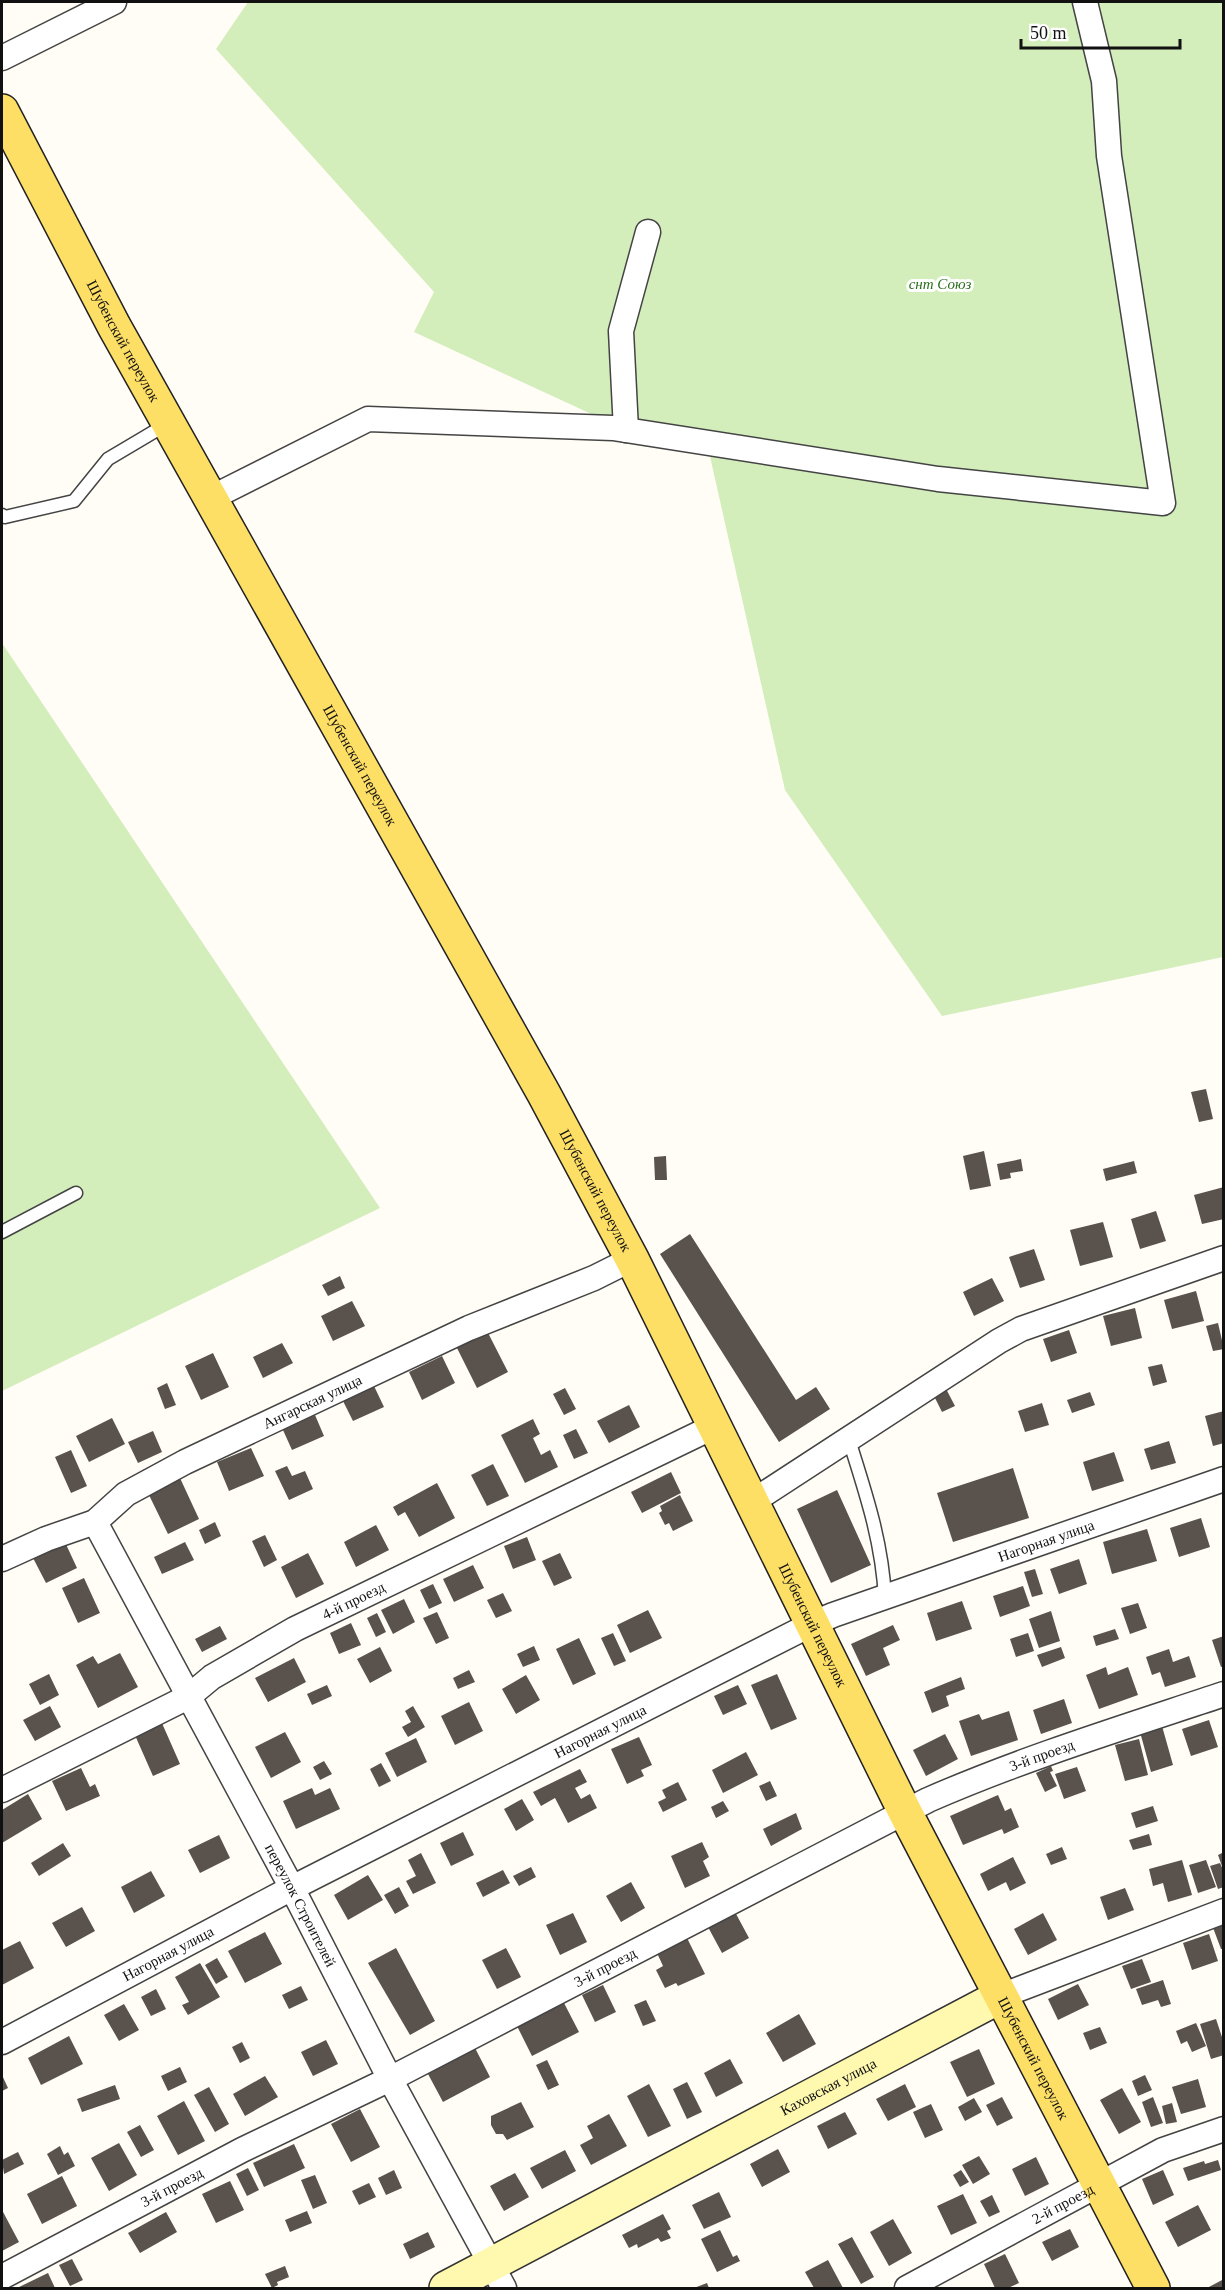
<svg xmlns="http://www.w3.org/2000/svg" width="1225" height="2290" viewBox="0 0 1225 2290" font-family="Georgia,serif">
<rect width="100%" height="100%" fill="#fffdf5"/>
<path fill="#d3edbb" d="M248 2H1223V957L942 1016 785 790 707 443 626 430 414 332 434 292 216 49Z
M2 643 380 1208 2 1391Z"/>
<path fill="#5a524c" d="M1206 1089 1213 1119 1199 1122 1191 1092Z
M984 1151 991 1186 970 1190 963 1156Z
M666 1156 667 1180H655L654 1157Z
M1021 1159 1023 1171 1010 1173 1011 1178 1000 1180 997 1164Z
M1134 1161 1137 1173 1106 1181 1103 1169Z
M1224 1187V1219L1202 1224 1194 1195Z
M1156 1211 1166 1241 1140 1249 1131 1219Z
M1103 1222 1113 1257 1080 1266 1070 1230Z
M690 1234 796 1400 816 1387 830 1409 779 1442 660 1254Z
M1034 1249 1045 1280 1020 1288 1009 1257Z
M340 1276 345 1288 328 1296 322 1285Z
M992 1278 1004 1301 974 1316 963 1292Z
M1196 1291 1204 1321 1172 1329 1164 1300Z
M352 1301 365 1326 333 1341 321 1316Z
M1135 1308 1142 1338 1111 1346 1103 1316Z
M1218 1323 1224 1349 1213 1351 1206 1326Z
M485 1327 508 1372 477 1388 454 1342Z
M1069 1330 1077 1353 1051 1362 1043 1339Z
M282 1343 293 1363 263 1378 253 1357Z
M213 1353 229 1387 201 1400 185 1366Z
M442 1356 455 1383 422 1400 409 1372Z
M1162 1364 1167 1382 1153 1386 1148 1367Z
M167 1383 176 1405 165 1409 157 1388Z
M944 1385 955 1406 942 1412 932 1392Z
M374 1386 384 1407 353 1421 343 1401Z
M565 1388 576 1409 564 1415 553 1394Z
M1090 1392 1095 1405 1072 1413 1067 1400Z
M1042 1403 1049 1425 1025 1432 1018 1411Z
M629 1405 640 1427 609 1443 597 1421Z
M1224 1411V1443L1213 1446 1205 1416Z
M315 1415 324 1436 292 1450 283 1430Z
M112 1418 125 1444 89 1462 76 1436Z
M533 1419 540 1434 533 1438 541 1455 550 1450 558 1467 525 1483 501 1435Z
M576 1429 588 1453 574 1459 563 1435Z
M153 1431 162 1452 138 1463 128 1442Z
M1169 1441 1176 1463 1151 1470 1144 1449Z
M251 1448 264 1476 229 1491 217 1462Z
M71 1450 87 1486 71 1493 55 1457Z
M1114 1452 1124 1481 1092 1491 1083 1462Z
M493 1464 509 1496 487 1506 471 1475Z
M287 1466 292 1476 305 1471 313 1489 289 1500 275 1471Z
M1013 1468 1029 1518 953 1542 937 1493Z
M671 1472 681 1493 642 1513 631 1492Z
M180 1478 199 1519 168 1534 148 1493Z
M437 1483 455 1518 419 1537 405 1512 398 1516 393 1507Z
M837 1490 871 1565 831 1583 797 1509Z
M680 1495 693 1521 673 1531 669 1523 665 1525 659 1513 662 1511 660 1506Z
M1201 1518 1210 1547 1179 1557 1170 1528Z
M215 1522 221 1536 205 1544 199 1530Z
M376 1525 389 1550 356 1567 344 1542Z
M1147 1529 1157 1561 1112 1574 1103 1542Z
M265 1535 277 1560 264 1567 252 1541Z
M527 1537 536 1560 513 1569 504 1546Z
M64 1540 77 1568 46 1583 32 1556Z
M185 1542 194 1560 162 1574 154 1557Z
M308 1553 324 1584 296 1598 281 1567Z
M560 1553 572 1578 554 1586 542 1561Z
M1079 1559 1087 1584 1059 1594 1050 1569Z
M473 1565 484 1588 454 1602 443 1579Z
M1035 1569 1043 1594 1032 1597 1024 1572Z
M84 1578 100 1613 78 1623 62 1588Z
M433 1584 442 1603 429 1609 420 1590Z
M1023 1586 1030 1606 1000 1617 993 1596Z
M503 1593 512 1611 496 1618 487 1600Z
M404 1599 415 1622 393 1634 381 1610Z
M962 1601 972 1629 936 1641 927 1613Z
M1138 1603 1147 1628 1130 1634 1121 1608Z
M648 1610 662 1638 630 1653 617 1625Z
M1051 1611 1060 1641 1039 1648 1029 1619Z
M437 1612 449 1638 436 1644 423 1618Z
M377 1613 386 1632 376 1637 367 1618Z
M351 1623 361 1645 339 1654 330 1633Z
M893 1625 900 1640 883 1648 890 1665 866 1676 851 1644Z
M220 1626 227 1639 202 1652 195 1639Z
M1115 1629 1119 1639 1096 1646 1093 1636Z
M613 1633 626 1661 614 1666 601 1638Z
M1028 1633 1034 1651 1016 1657 1010 1639Z
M1224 1636V1666L1221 1667 1212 1640Z
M579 1638 596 1674 573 1685 556 1649Z
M534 1646 540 1660 523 1667 517 1654Z
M380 1647 392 1671 370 1683 357 1659Z
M1061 1647 1065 1658 1042 1667 1037 1655Z
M1169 1649 1173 1662 1189 1656 1196 1677 1165 1687 1160 1672 1152 1675 1146 1657Z
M120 1653 138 1687 98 1708 76 1665 93 1656 98 1664Z
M294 1658 306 1682 268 1702 255 1678Z
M1106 1667 1108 1675 1128 1667 1138 1695 1099 1709 1086 1675Z
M469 1670 475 1682 458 1689 453 1678Z
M49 1674 59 1695 40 1705 29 1684Z
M777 1674 797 1719 771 1730 751 1685Z
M526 1675 540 1700 516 1714 502 1689Z
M961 1677 965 1689 946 1696 949 1706 932 1713 924 1692Z
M327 1685 332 1696 312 1705 307 1694Z
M738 1685 747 1704 723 1715 714 1696Z
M1064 1699 1072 1723 1041 1734 1033 1710Z
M469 1702 483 1731 455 1745 441 1716Z
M50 1706 61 1727 35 1741 23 1720Z
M413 1706 425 1727 408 1737 402 1727 411 1722 405 1711Z
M1009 1711 1018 1740 971 1756 959 1721 979 1714 982 1720Z
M1209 1720 1218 1747 1191 1756 1182 1729Z
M161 1721 180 1764 153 1776 134 1733Z
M1162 1726 1173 1765 1151 1772 1140 1732Z
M285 1732 301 1762 271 1778 255 1747Z
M945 1734 958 1759 926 1776 913 1750Z
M639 1737 652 1765 641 1770 644 1776 627 1784 611 1749Z
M416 1738 427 1762 397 1777 385 1753Z
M1139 1739 1148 1775 1125 1781 1115 1745Z
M746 1752 758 1775 723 1793 712 1770Z
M324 1761 332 1774 320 1780 313 1767Z
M381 1763 391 1781 379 1787 370 1769Z
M1051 1766 1053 1771 1050 1772 1057 1786 1045 1792 1036 1773Z
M1077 1767 1086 1791 1064 1799 1055 1774Z
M81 1768 90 1787 95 1784 100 1796 66 1811 52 1781Z
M580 1769 587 1782 575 1788 581 1799 590 1794 597 1808 568 1823 555 1798 541 1806 533 1792Z
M770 1781 777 1796 766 1801 759 1786Z
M678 1782 687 1800 663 1812 658 1802 666 1798 662 1790Z
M312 1788 315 1795 330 1788 340 1809 296 1829 283 1801Z
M28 1794 42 1819 2 1843V1810Z
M998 1795 1005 1811 1011 1808 1019 1827 1004 1834 1002 1829 963 1845 950 1816Z
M522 1799 534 1820 516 1831 504 1809Z
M723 1801 729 1811 716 1818 711 1807Z
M1153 1806 1158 1821 1136 1828 1131 1813Z
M796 1813 802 1829 771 1846 763 1829Z
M463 1832 474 1855 451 1866 440 1843Z
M1149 1834 1152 1845 1133 1850 1129 1840Z
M219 1835 230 1858 200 1873 188 1850Z
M702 1842 709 1857 703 1861 710 1876 685 1888 671 1856Z
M63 1843 71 1856 39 1876 31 1863Z
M1062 1847 1067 1859 1051 1865 1046 1854Z
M1224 1852V1869H1223L1218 1855Z
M421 1853 436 1883 413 1894 406 1881 416 1876 408 1860Z
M1013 1857 1026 1883 1010 1891 1006 1882 988 1891 980 1874Z
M1182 1860 1192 1895 1168 1902 1163 1883 1153 1886 1149 1869Z
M1206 1860 1216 1887 1198 1893 1189 1865Z
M1220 1863 1224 1872V1887L1218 1889 1210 1866Z
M531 1867 536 1877 519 1886 513 1876Z
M503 1870 510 1883 483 1897 476 1883Z
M151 1871 165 1896 134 1913 121 1887Z
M368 1875 383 1900 348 1920 334 1895Z
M631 1882 645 1908 621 1922 606 1896Z
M399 1887 409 1906 395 1914 384 1895Z
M1125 1888 1134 1910 1108 1920 1100 1897Z
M82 1907 95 1931 66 1947 52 1923Z
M735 1912 749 1938 722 1953 708 1927Z
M573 1913 587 1942 560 1955 546 1925Z
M1043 1913 1057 1940 1028 1955 1014 1929Z
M1224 1922V1949H1221L1212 1925Z
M265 1932 282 1964 245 1983 228 1951Z
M1209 1934 1218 1961 1192 1970 1183 1943Z
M687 1938 705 1974 678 1986 676 1983 665 1988 656 1970 663 1966 657 1953Z
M20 1941 34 1968 2 1985V1950Z
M396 1948 435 2021 410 2035 368 1963Z
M506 1948 521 1977 497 1989 482 1960Z
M217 1958 228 1977 216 1984 205 1965Z
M1142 1959 1151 1982 1131 1989 1122 1966Z
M200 1963 220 1997 188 2015 182 2005 189 2002 175 1977Z
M1163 1980 1171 2004 1161 2007 1158 2000 1142 2005 1136 1989Z
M1078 1984 1089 2005 1058 2020 1048 1999Z
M603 1985 616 2012 595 2022 582 1995Z
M301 1986 308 2000 289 2009 282 1995Z
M156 1989 166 2009 151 2016 141 1997Z
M646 2000 656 2021 643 2026 634 2005Z
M564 2003 579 2032 532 2056 517 2026Z
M124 2004 139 2030 119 2041 104 2015Z
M799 2014 816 2044 783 2062 766 2033Z
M1216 2019 1224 2043V2055L1211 2059 1200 2024Z
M1196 2023 1206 2046 1192 2052 1187 2041 1181 2044 1176 2031Z
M1100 2027 1107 2043 1090 2050 1083 2033Z
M69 2036 83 2064 41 2085 28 2058Z
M326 2040 338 2064 313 2076 301 2052Z
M242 2042 250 2058 240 2063 232 2047Z
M475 2048 490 2077 443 2102 428 2074Z
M979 2049 995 2084 967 2097 950 2062Z
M730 2059 743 2083 716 2097 704 2073Z
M547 2060 559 2085 548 2090 536 2065Z
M180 2067 187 2082 168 2091 161 2076Z
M2 2075 8 2088 2 2091Z
M1145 2075 1152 2090 1138 2096 1132 2081Z
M265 2076 278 2097 245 2116 233 2094Z
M1198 2079 1206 2107 1181 2114 1172 2087Z
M687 2082 702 2112 687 2119 673 2089Z
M649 2084 671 2126 648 2137 627 2096Z
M905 2084 916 2107 888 2121 876 2099Z
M115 2085 120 2099 82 2112 77 2099Z
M209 2087 229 2124 215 2132 194 2095Z
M1122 2088 1141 2122 1119 2134 1100 2100Z
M1002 2097 1013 2118 997 2126 986 2105Z
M1153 2097 1163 2123 1151 2127 1142 2102Z
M974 2098 982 2112 965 2121 958 2107Z
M184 2101 205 2141 178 2155 157 2116Z
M521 2102 534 2127 507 2140 503 2134H496L491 2125V2116Z
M1172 2103 1177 2122 1166 2124 1162 2106Z
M931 2104 943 2130 925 2138 913 2112Z
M360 2109 380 2147 351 2162 331 2124Z
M845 2112 857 2134 828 2149 817 2126Z
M609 2114 627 2146 591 2165 580 2145 593 2138 587 2126Z
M140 2125 154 2150 141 2157 127 2132Z
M119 2143 137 2175 109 2191 91 2158Z
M294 2144 305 2168 264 2187 253 2163Z
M60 2146 64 2155 68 2152 75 2166 58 2175 47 2154Z
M778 2149 790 2172 762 2187 750 2164Z
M565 2150 576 2171 542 2189 530 2168Z
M18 2152 24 2164 4 2174 2 2160Z
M979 2156 990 2174 973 2184 962 2165Z
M1036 2157 1049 2184 1025 2196 1012 2169Z
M1218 2160 1221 2170 1188 2181 1183 2168 1204 2161 1205 2164Z
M248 2168 259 2190 247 2196 236 2174Z
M394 2170 402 2188 386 2195 378 2178Z
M961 2170 969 2182 960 2187 953 2175Z
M1163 2170 1174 2195 1153 2205 1142 2179Z
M515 2173 529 2197 504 2211 490 2186Z
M315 2175 327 2203 313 2209 301 2180Z
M62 2176 77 2206 42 2224 27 2194Z
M230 2181 244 2210 216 2223 202 2194Z
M369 2183 376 2197 359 2205 352 2191Z
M719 2192 731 2217 704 2229 692 2205Z
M963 2194 977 2223 951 2235 937 2206Z
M992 2195 1000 2212 989 2217 980 2201Z
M1198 2205 1211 2230 1178 2247 1165 2222Z
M2 2210 19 2242 2 2251Z
M307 2211 312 2223 290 2232 285 2220Z
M166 2212 177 2232 140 2253 128 2233Z
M663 2214 671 2229 667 2231 671 2238 661 2242 658 2238 638 2248 637 2244 629 2248 622 2235Z
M893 2219 912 2253 889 2266 870 2232Z
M1070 2229 1079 2247 1052 2261 1042 2242Z
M720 2230 733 2257 737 2255 740 2261 717 2272 701 2239Z
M428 2232 435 2247 410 2259 403 2244Z
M852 2237 874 2277 861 2284 838 2244Z
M1005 2254 1019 2283 1008 2288H995L984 2264Z
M72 2259 83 2280 70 2286 59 2265Z
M828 2260 843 2288H814L805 2272Z
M285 2266 289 2277 277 2282 278 2285 272 2288 265 2274Z
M48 2273 55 2288H17Z
M1224 2279V2288H1207Z
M707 2283 709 2288H694Z"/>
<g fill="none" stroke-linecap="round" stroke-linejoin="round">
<g stroke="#444" stroke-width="15">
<path id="lane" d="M2 515 5 517 74 501 108 459 167 424
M2 1232 76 1193
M849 1440C866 1494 882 1541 885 1598"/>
</g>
<g stroke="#444" stroke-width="27">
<g id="street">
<path d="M2 58 114 2"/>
<path d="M626 430 621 331 648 232"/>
<path d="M211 498 368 419 613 428 938 479 1163 503 1109 156 1104 81 1085 2"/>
<path d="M752 1502 999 1341 1021 1329 1224 1258"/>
<path id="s1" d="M95 1522 292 1888 390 2079 504 2288"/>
<path id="s2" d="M2 1559 46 1539 95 1522 126 1494 185 1462 469 1328 594 1278 632 1259"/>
<path id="s3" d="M2 1790 188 1697 212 1677 295 1629 715 1426"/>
<path d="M1001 1996 1224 1911"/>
<path id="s4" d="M2 2042 292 1888 812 1624 833 1615 1224 1479"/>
<path id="s5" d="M2 2277 242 2150 390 2079 928 1800C1024 1758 1125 1727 1224 1694"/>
<path id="s6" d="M907 2288 1163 2150 1224 2129"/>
</g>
</g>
<g stroke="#333" stroke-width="36">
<g id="secondary">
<path id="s7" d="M446 2288 1001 1996"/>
</g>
</g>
<g stroke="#222" stroke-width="36">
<g id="primary">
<path id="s8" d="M2 111 114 326 544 1094 632 1259 905 1812 1153 2288"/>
</g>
</g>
<use href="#lane" stroke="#fff" stroke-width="12"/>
<use href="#street" stroke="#fff" stroke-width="24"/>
<use href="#secondary" stroke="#fff9b0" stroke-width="33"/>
<use href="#primary" stroke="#fedf66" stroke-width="33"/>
</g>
<g text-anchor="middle" stroke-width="6" stroke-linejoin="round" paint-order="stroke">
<g font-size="15" font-style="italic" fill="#2a6d1c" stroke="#fff">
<text x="940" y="289">снт Союз</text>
</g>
<g font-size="15" fill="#111" stroke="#fff">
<text dy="5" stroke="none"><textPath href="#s8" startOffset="260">Шубенский переулок</textPath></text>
<text dy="5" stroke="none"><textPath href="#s8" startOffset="746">Шубенский переулок</textPath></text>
<text dy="5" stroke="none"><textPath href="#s8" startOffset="1232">Шубенский переулок</textPath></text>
<text dy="5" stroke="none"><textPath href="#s2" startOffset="350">Ангарская улица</textPath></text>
<text dy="5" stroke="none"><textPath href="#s4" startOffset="1160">Нагорная улица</textPath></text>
<text dy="5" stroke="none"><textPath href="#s3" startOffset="400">4-й проезд</textPath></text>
<text dy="5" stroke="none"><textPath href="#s8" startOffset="1718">Шубенский переулок</textPath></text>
<text dy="5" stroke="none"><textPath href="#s4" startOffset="674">Нагорная улица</textPath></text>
<text dy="5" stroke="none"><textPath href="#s5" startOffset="1164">3-й проезд</textPath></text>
<text dy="5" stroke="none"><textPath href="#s1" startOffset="435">переулок Строителей</textPath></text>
<text dy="5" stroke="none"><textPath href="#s4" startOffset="188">Нагорная улица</textPath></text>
<text dy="5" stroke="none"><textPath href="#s5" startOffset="678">3-й проезд</textPath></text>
<text dy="5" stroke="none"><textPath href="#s8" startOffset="2204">Шубенский переулок</textPath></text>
<text dy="5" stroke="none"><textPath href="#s7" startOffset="432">Каховская улица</textPath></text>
<text dy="5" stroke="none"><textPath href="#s5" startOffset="192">3-й проезд</textPath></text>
<text dy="5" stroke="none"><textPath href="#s6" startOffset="177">2-й проезд</textPath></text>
</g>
</g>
<rect width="1225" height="2290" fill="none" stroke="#111111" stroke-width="6"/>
<path d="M1021 39v9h159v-9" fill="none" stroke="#111111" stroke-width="3"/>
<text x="1030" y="39" font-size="18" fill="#111111" stroke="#ffffff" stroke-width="4.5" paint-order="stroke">50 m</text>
</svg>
